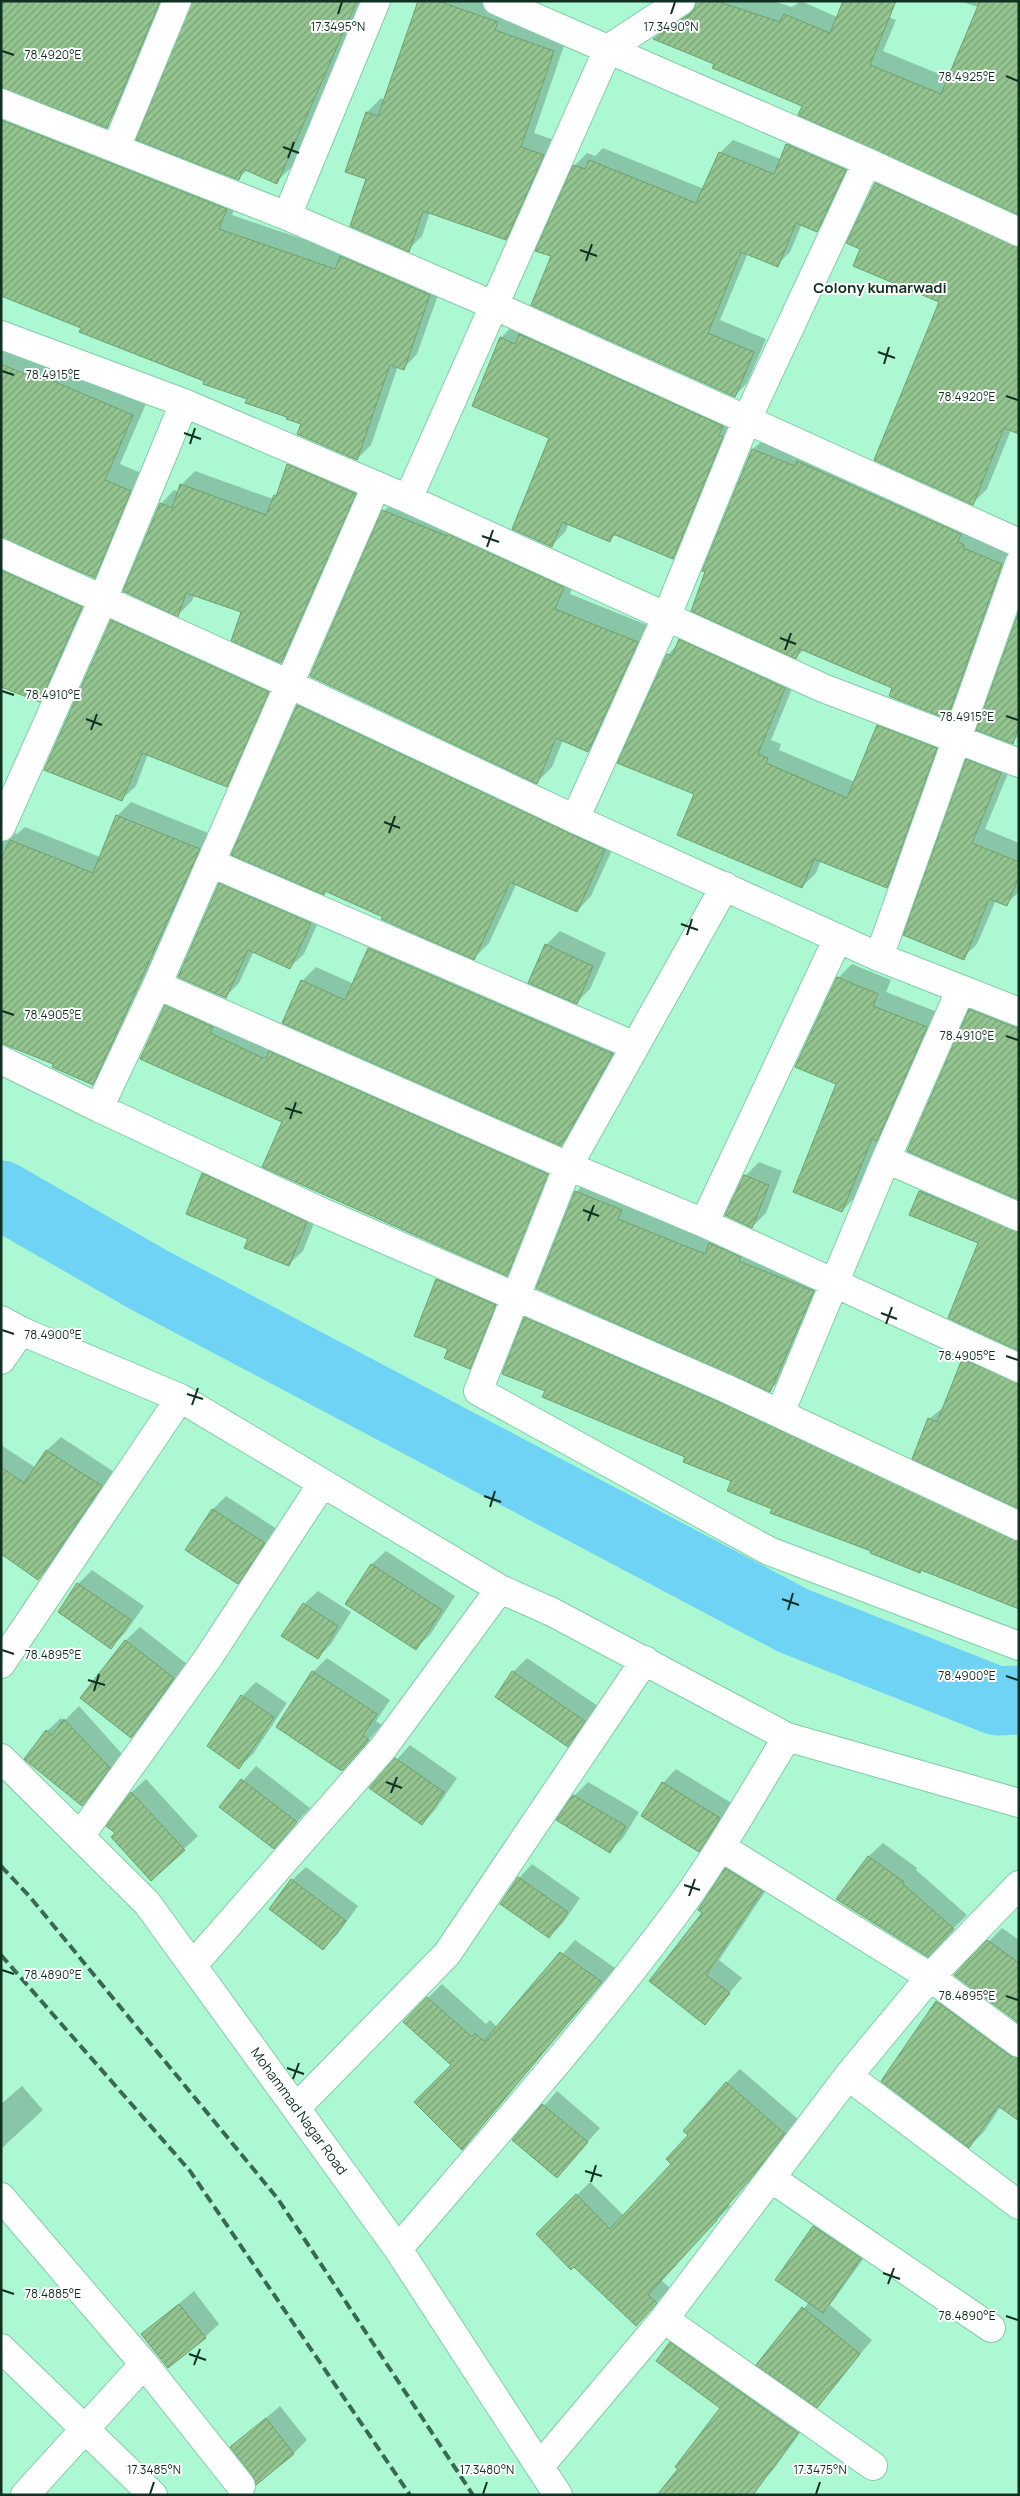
<svg xmlns="http://www.w3.org/2000/svg" width="1020" height="2496" viewBox="0 0 1020 2496" font-family="Manrope,sans-serif">
<defs>
<pattern id="building-hatch" width="6" height="6" patternUnits="userSpaceOnUse" patternTransform="scale(1.25)"><rect width="6" height="6" fill="#94c590"/><path d="M-1 1l2-2M0 6l6-6M5 7l2-2" fill="none" stroke="#77a075"/></pattern>
</defs>
<rect width="100%" height="100%" fill="#acf8d3"/>
<path fill="#0003" fill-rule="evenodd" d="M1 1H163L117 111 103 125Z
M219 1H370L302 157 276 182 247 170 238 179Z
M419 1H491L567 37 534 133 557 141 519 225 506 239 430 212 422 236 408 250 368 179 346 171 367 112 381 98 384 100Z
M697 1H773L792 7 801 1 837 17 852 2 896 20 883 51 949 78 978 7 959 1H1019V213L803 105 715 64 655 39 669 25 697 6Z
M1 97 240 195 232 215 344 253 443 281 417 354 404 368 398 366 371 445 357 459 302 423 247 402 248 398 83 327 1 295Z
M800 132 858 157 830 217 817 230 802 224 790 252 777 265 748 253 720 320 766 339 747 383 735 396 553 255 574 166 587 153 595 156 603 148 704 189 720 153 733 140 781 159 787 145Z
M890 169 1019 228V433L1011 430 987 489 973 503 941 302 861 248 876 183Z
M514 324 736 412 687 544 673 557 616 534 609 541 569 523 565 532 551 546V437L501 338Z
M1 342 148 399 120 464 146 475 110 561 94 577 1 536Z
M767 436 1015 550 961 704 947 717 894 687 804 650 796 657 704 570 753 449Z
M302 451 368 480 295 648 281 662 243 611 194 595 192 601 178 615 161 504 174 490 179 492 181 485 195 471 273 499 279 491 288 465Z
M399 496 578 572 570 594 652 627 603 735 588 750 563 740 552 767 537 782 384 511Z
M1 539 4 546 97 591 55 685 39 701 1 685Z
M125 607 281 678 240 772 226 786 148 754 136 786 122 799 112 621Z
M1019 615V736L1012 742Z
M693 626 798 674 771 740 781 744 779 750 855 782 878 726 892 712 950 734 900 873 887 887 821 860 816 873 802 887 696 794 668 655Z
M313 691 619 835 591 896 577 911 517 883 489 943 474 958 326 890 323 893 298 706Z
M981 746 1014 759 985 829 1019 843V892L1006 904 996 900 977 944 963 958 967 760Z
M131 802 213 835 106 1070 92 1083 1 1037V828L17 834 25 827 100 857 117 816Z
M233 870 324 909 304 954 290 967 254 951 239 983 225 997 220 884Z
M560 931 606 953 590 989 577 1002 546 945Z
M383 935 626 1040 575 1131 561 1144 302 981 316 967 354 984 370 949Z
M852 964 891 980 886 992 940 1013 890 1126 881 1135 855 1197 842 1211 838 978Z
M179 992 561 1160 521 1261 507 1274 283 1121 141 1058 166 1006ZM549 1168 551 1169 515 1259H512Z
M984 996 1019 1010V1198L970 1010Z
M217 1160 320 1208 303 1251 289 1264 249 1238 203 1174Z
M759 1162 782 1171 766 1213 752 1227 745 1176Z
M590 1178 827 1277 783 1377 770 1390 576 1192Z
M934 1178 1019 1214V1349L979 1243 911 1215 920 1191Z
M451 1266 508 1291 484 1353 470 1367 450 1348 437 1280Z
M539 1304 1019 1523V1607L922 1569 920 1571 773 1508 732 1480 687 1456 546 1391 525 1318Z
M977 1346 1019 1364V1507L929 1419 945 1406 963 1360Z
M61 1437 114 1472 52 1565 38 1579 1 1514V1445L36 1468 47 1450Z
M226 1496 277 1529 252 1568 238 1582 187 1550 213 1509Z
M386 1551 455 1596 430 1635 416 1648 347 1604 372 1564Z
M92 1570 144 1606 125 1633 111 1647 78 1584Z
M318 1591 351 1612 331 1644 318 1657 304 1604Z
M140 1627 187 1664 145 1723 131 1736 82 1698 126 1640Z
M327 1658 390 1700 376 1721 382 1725 343 1768 313 1672Z
M527 1658 598 1706 581 1732 567 1745 496 1697 513 1672Z
M256 1682 287 1703 253 1754 239 1767 242 1696Z
M79 1706 122 1754 96 1791 82 1805 47 1731 61 1718 64 1721Z
M410 1745 457 1778 435 1810 422 1824 371 1788Z
M256 1766 310 1808 273 1848 221 1806Z
M676 1769 733 1804 712 1837 699 1850 663 1783Z
M146 1779 198 1836 151 1879 117 1833 108 1826 132 1792Z
M588 1782 639 1812 623 1838 610 1851 574 1796Z
M883 1843 917 1868 916 1870 967 1915 927 1955 838 1899 869 1856Z
M740 1855 775 1877 719 1960 742 1978 704 2023V1913L726 1869Z
M532 1864 580 1898 563 1923 549 1937 519 1878Z
M306 1867 358 1906 337 1935 323 1948 292 1880Z
M1002 1928 1019 1940V2022L956 1975Z
M575 1940 615 1968 462 2148 453 2065 404 2022 442 1984 486 2024 490 2020 497 2027Z
M950 1988 1019 2039V2120L1001 2106 983 2133 969 2146 883 2081 937 2002Z
M740 2069 798 2119 764 2163 729 2204 730 2206 661 2280 670 2288 636 2325 538 2234 590 2182 624 2216 673 2163 690 2135 726 2083Z
M22 2086 43 2110 1 2149V2104Z
M557 2091 600 2128 557 2177 514 2140Z
M827 2213 874 2244 830 2305 872 2340 817 2406 758 2364 809 2302 777 2279 814 2226Z
M194 2291 219 2324 205 2337 143 2334Z
M685 2329 811 2418 773 2470 760 2484 680 2469 721 2408 671 2343Z
M280 2406 307 2440 293 2454 254 2476 232 2447Z"/>
<g fill="none" stroke-linecap="round" stroke-linejoin="round">
<path stroke="#6fd3f5" stroke-width="69" d="M1 1195 149 1280 794 1621 997 1701 1019 1700"/>
</g>
<path fill="url(#building-hatch)" stroke="#70a06d" d="M1 1H160L107 128 1 88Z
M192 1H357L277 184 243 169 239 180 136 140Z
M418 1H438L498 22 495 30 554 51 521 147 544 155 506 240 423 211 409 252 350 226 366 179 345 172 366 112 378 116Z
M696 1H716L780 22 784 14 830 33 843 1H896L870 65 941 94 980 1H1019V215L798 115 802 106 712 68 714 64 653 39 690 14 695 8Z
M1 120 227 209 219 229 335 269 340 256 430 295 404 370 390 365 357 460 297 434 301 424 286 419 287 417 245 403 247 399 203 384 204 381 79 332 81 328 1 296Z
M786 144 846 170 817 232 796 223 778 267 741 252 708 333 754 352 735 397 531 305 551 256 535 251 573 165 585 169 589 160 696 203 719 152 774 174Z
M875 183 1019 247V434L1004 428 973 505 874 460 939 302 853 266 860 249 846 243Z
M519 334 723 426 719 435 723 437 673 559 613 534 610 542 562 522 552 547 512 529 549 438 472 406 500 337 515 344Z
M1 364 37 379 39 375 133 415 105 480 131 491 95 578 1 538Z
M752 449 795 466 797 461 961 534 958 542 964 545 963 548 1002 564 947 719 889 696 892 688 800 649 796 659 691 611 705 572 702 571Z
M287 464 356 494 281 663 231 641 241 612 186 593 178 617 123 591 160 503 172 508 180 484 266 515 274 495 276 496Z
M382 510 447 536 448 534 564 587 555 609 638 642 588 752 556 738 537 784 310 676Z
M1 570 82 607 40 702 1 687Z
M1019 611V725L1013 744 976 730Z
M111 620 269 692 227 787 142 753 122 801 44 770Z
M679 639 785 688 758 754 768 758 766 763 847 798 877 725 937 748 887 888 814 859 802 888 677 835 694 794 617 763 667 654 672 656Z
M297 705 605 850 577 912 510 882 474 960 381 919 383 917 325 891 324 895 231 855Z
M966 759 1001 773 972 843 1019 862V876L1007 906 989 899 964 960 903 935Z
M116 815 200 849 93 1085 52 1067 53 1064 1 1043V859L10 840 93 873Z
M219 883 311 923 290 969 248 950 226 998 178 977Z
M545 944 593 966 577 1004 528 983Z
M368 948 613 1054 561 1146 282 1023 301 980 345 1000Z
M837 977 878 994 873 1006 927 1027 877 1141 872 1139 842 1212 793 1192 836 1084 795 1067Z
M165 1005 213 1027 210 1033 263 1058H266L269 1051 548 1174 507 1276 262 1167 282 1122 140 1059Z
M969 1009 1019 1029V1200L907 1151Z
M202 1173 307 1222 289 1266 244 1248 248 1239 186 1214Z
M744 1175 769 1185 752 1228 725 1215Z
M575 1191 622 1210 618 1219 705 1254 709 1243 741 1257 739 1261 814 1291 770 1392 536 1288Z
M919 1191 1019 1232V1351L948 1318 978 1243 909 1215Z
M436 1279 496 1305 470 1369 444 1358 448 1349 414 1336Z
M524 1317 719 1402 1019 1541V1609L921 1570 920 1573 870 1553 871 1551 770 1513 772 1509 727 1491 731 1481 683 1462 685 1457 542 1397 545 1391 502 1374Z
M962 1359 1019 1383V1509L912 1459 928 1418 937 1422Z
M46 1450 102 1486 38 1580 1 1554V1467L24 1483Z
M212 1509 265 1543 238 1584 185 1550Z
M371 1564 442 1610 416 1650 345 1604Z
M77 1583 131 1620 111 1649 58 1612Z
M303 1603 338 1626 318 1659 281 1636Z
M125 1640 174 1678 131 1738 80 1698Z
M312 1671 377 1714 363 1735 369 1740 343 1770H340L276 1727Z
M512 1671 585 1721 568 1747 495 1697Z
M241 1695 274 1717 239 1769 207 1746Z
M64 1719 110 1768 82 1806 24 1759 46 1730 52 1735Z
M395 1758 444 1792 422 1825 369 1788Z
M241 1779 297 1822 274 1849 219 1807Z
M662 1782 720 1818 699 1852 641 1816Z
M131 1792 185 1850 151 1881 111 1837 115 1833 106 1826Z
M573 1795 626 1826 610 1853 556 1820Z
M868 1856 904 1882 903 1884 954 1929 928 1957 836 1899Z
M725 1868 762 1891 706 1975 730 1993 705 2025 649 1981 702 1913 698 1910Z
M518 1877 568 1912 549 1938 500 1904Z
M291 1879 346 1921 323 1950 269 1909Z
M987 1940 1019 1963V2023L954 1975Z
M560 1952 602 1982 462 2150 414 2102 451 2065 403 2022 427 1997 472 2037 475 2033 484 2041Z
M936 2001 1010 2056 1019 2058V2121L998 2106 969 2148 881 2081Z
M726 2082 785 2134 751 2178 716 2219 717 2220 648 2295 657 2303 636 2326 574 2267 571 2270 536 2234 576 2194 610 2229 671 2164 666 2159 688 2135 683 2131Z
M542 2104 588 2142 557 2178 512 2140Z
M813 2226 861 2258 823 2313 775 2280Z
M179 2304 206 2338 168 2368 141 2334Z
M802 2307 860 2354 817 2408 756 2365Z
M670 2342 798 2433 753 2495H657L678 2469 675 2467 720 2408 656 2361Z
M266 2418 294 2454 256 2485 253 2476 230 2447Z"/>
<g fill="none" stroke-linecap="round" stroke-linejoin="round">
<g stroke="#82cda9" stroke-width="30">
<path id="minor" d="M497 1 867 162 1019 232
M1 103 287 216 493 305 1019 543
M116 148 177 1
M287 216 376 1
M1 335 184 403 408 499 823 688 1019 763
M376 486 157 985 99 1108 324 1213 725 1388 1019 1526
M408 499 608 49 681 1
M1 553 289 684 575 819 879 957 1019 1012
M575 819 666 618 747 419 867 162
M1 827 103 599 184 403
M211 863 635 1046
M725 886 568 1166 478 1391 769 1551 1019 1646
M879 957 1019 564
M157 985 568 1166 704 1223 1019 1368
M961 989 886 1159 1019 1217
M1 1060 99 1108
M704 1223 838 938
M1 1320 21 1331 180 1398 500 1589 552 1612 787 1737 1019 1803
M1 1360 21 1331
M780 1413 886 1159
M1 1664 180 1398
M1 1758 147 1903 398 2249 558 2495
M80 1836 208 1658 322 1484
M721 1847 930 1977 1019 2043
M193 1965 383 1748 500 1589
M848 2076 1019 2205
M297 2107 447 1954 645 1660
M772 2179 991 2328
M1 2197 144 2364 25 2495
M398 2249C490 2141 584 2035 669 1922 713 1864 749 1800 787 1737
M664 2319 873 2466
M1 2348 153 2495
M144 2364 241 2486
M540 2466 664 2319 848 2076 930 1977 1019 1885"/>
</g>
<use href="#minor" stroke="#fff" stroke-width="28"/>
<path stroke="#3b6853" stroke-width="4" stroke-dasharray="10 5" stroke-linecap="butt" d="M1 1866 30 1897 278 2199 473 2495
M1 1955 190 2171 410 2495"/>
</g>
<path fill="none" stroke="#103022" stroke-width="2" d="M338 14 342 2M671 14 675 2M2 51 14 55M1006 76 1018 81M283 147 299 153M288 158 294 142M580 250 597 256M586 261 592 244M878 352 895 358M884 364 889 347M2 371 14 375M1006 396 1018 400M184 433 201 439M190 444 195 428M482 536 499 542M487 547 493 530M780 638 796 644M785 650 791 633M2 691 14 695M1006 716 1018 720M86 719 102 725M91 730 97 714M384 822 400 828M389 833 395 816M681 924 698 930M687 935 692 919M2 1011 14 1015M1006 1036 1018 1040M285 1108 302 1113M290 1119 296 1102M583 1210 599 1216M588 1221 594 1205M881 1313 897 1319M886 1324 892 1307M2 1330 14 1334M1006 1356 1018 1360M187 1394 203 1399M192 1405 198 1388M484 1496 501 1502M490 1507 495 1491M782 1599 799 1605M788 1610 793 1593M2 1650 14 1654M1006 1676 1018 1680M88 1680 105 1685M94 1691 99 1674M386 1782 402 1788M391 1793 397 1777M684 1885 700 1890M689 1896 695 1879M2 1970 14 1974M1006 1996 1018 2000M287 2068 304 2074M293 2079 299 2063M585 2171 602 2176M591 2182 596 2165M883 2273 900 2279M888 2284 894 2268M2 2290 14 2294M1006 2316 1018 2320M189 2354 206 2360M194 2365 200 2349M150 2494 154 2482M483 2494 487 2482M816 2494 820 2482"/>
<g text-anchor="middle" stroke-width="4" stroke-linejoin="round" paint-order="stroke">
<g font-size="14" fill="#103022" stroke="#fff">
<text transform="translate(299 2111) rotate(54)" y="5">Mohammad Nagar Road</text>
</g>
<g font-size="15" font-weight="bold" fill="#103022" stroke="#fff">
<text x="880" y="293">Colony kumarwadi</text>
</g>
</g>
<g font-size="12" text-anchor="middle" fill="#103022" stroke="#fff" stroke-width="4" stroke-linejoin="round" paint-order="stroke">
<text x="338" y="31">17.3495°N</text>
<text x="671" y="31">17.3490°N</text>
<text x="53" y="59">78.4920°E</text>
<text x="967" y="81">78.4925°E</text>
<text x="53" y="379">78.4915°E</text>
<text x="967" y="401">78.4920°E</text>
<text x="53" y="699">78.4910°E</text>
<text x="967" y="721">78.4915°E</text>
<text x="53" y="1019">78.4905°E</text>
<text x="967" y="1040">78.4910°E</text>
<text x="53" y="1339">78.4900°E</text>
<text x="967" y="1360">78.4905°E</text>
<text x="53" y="1659">78.4895°E</text>
<text x="967" y="1680">78.4900°E</text>
<text x="53" y="1979">78.4890°E</text>
<text x="967" y="2000">78.4895°E</text>
<text x="53" y="2298">78.4885°E</text>
<text x="967" y="2320">78.4890°E</text>
<text x="154" y="2474">17.3485°N</text>
<text x="487" y="2474">17.3480°N</text>
<text x="820" y="2474">17.3475°N</text>
</g>
<rect width="1020" height="2496" fill="none" stroke="#103022" stroke-width="5"/>
</svg>
